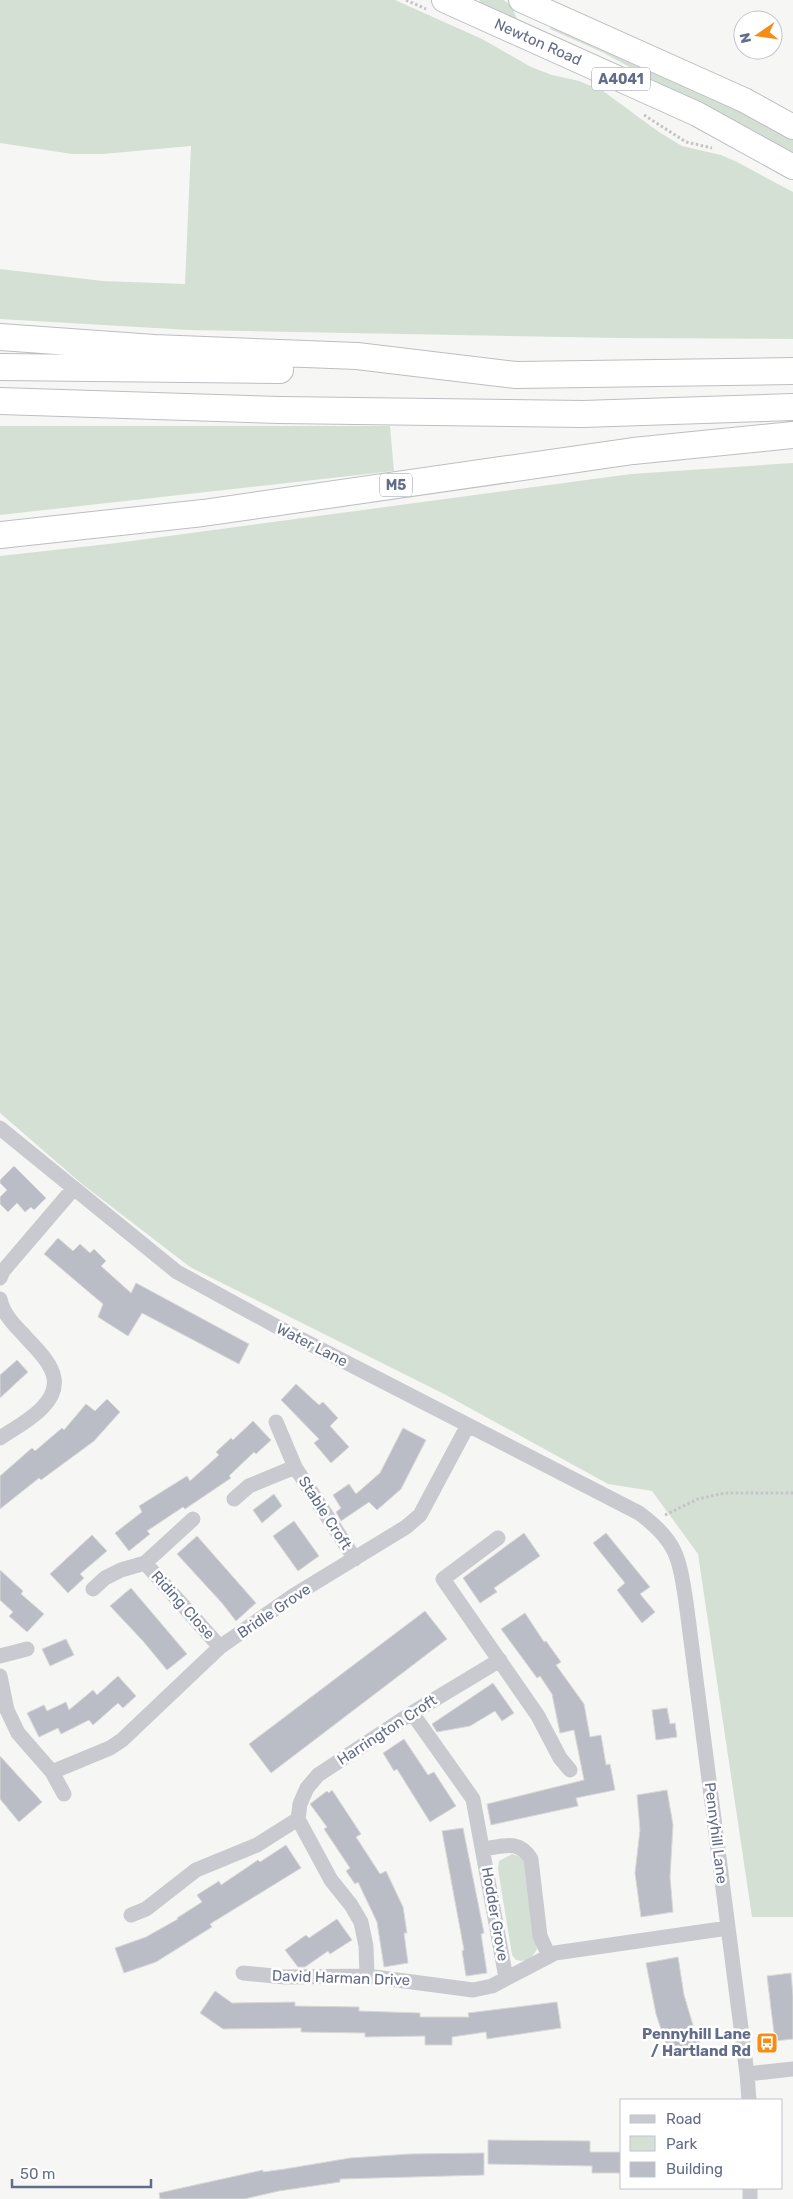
<svg xmlns="http://www.w3.org/2000/svg" width="793" height="2199" viewBox="0 0 793 2199" font-family="Rubik,sans-serif">
<rect width="100%" height="100%" fill="#f6f7f4"/>
<path fill="#d5e0d4" d="M0 0H395L482 39 531 67 552 75 579 81 603 91 659 132 682 146 721 155 737 162 793 192V339L618 338 189 330 0 319V269L103 281 185 284 191 146 103 154H72L0 143Z
M480 0H503L510 4 519 23 479 4Z
M553 22 793 133V157L604 53 550 29Z
M0 426H390L394 471 0 515Z
M793 463V1917H752L698 1554 652 1491 608 1484 446 1395 190 1267 82 1184 0 1113V556L117 543 631 474Z
M512 1854 519 1856 524 1861 537 1949C531 1960 527 1962 516 1960L512 1955 498 1869 499 1861Z"/>
<path fill="#babdc6" stroke="#d8d9d6" d="M14 1166 46 1198 34 1210 31 1207 25 1212 17 1203 8 1212 0 1204V1197L7 1190 0 1183V1180Z
M58 1238 73 1251 80 1244 90 1253 94 1249 106 1261 101 1266 131 1293 136 1283 249 1344 239 1364 142 1313 128 1336 98 1317 103 1304 44 1254Z
M17 1360 28 1372 0 1398V1375Z
M296 1384 319 1405 323 1402 338 1418 330 1426 349 1447 331 1463 314 1443 319 1439 281 1400Z
M107 1399 120 1412 94 1441 41 1480 39 1478 0 1509V1476L32 1448 35 1451 62 1428 64 1430 86 1404 95 1411Z
M253 1421 271 1440 256 1454 254 1452 229 1476 231 1478 185 1509 183 1507 147 1531 150 1534 129 1551 115 1533 142 1512 139 1506 187 1476 190 1481 219 1455 216 1452 231 1438 233 1440Z
M403 1428 426 1440 401 1489 377 1510 369 1502 341 1521 336 1512 341 1508 333 1495 349 1484 356 1494 380 1473Z
M274 1494 282 1506 262 1523 253 1510Z
M294 1521 319 1556 298 1571 273 1536Z
M524 1533 540 1556 494 1588 497 1592 480 1603 463 1578Z
M606 1533 650 1587 640 1594 655 1612 642 1623 617 1590 625 1583 593 1543Z
M92 1535 107 1551 80 1574 84 1578 68 1593 50 1574Z
M197 1536 256 1603 236 1621 222 1603 177 1554Z
M0 1570 23 1591 21 1594 44 1614 27 1632 9 1616 13 1612 0 1600Z
M131 1588 187 1654 167 1670 143 1641 110 1606Z
M425 1611 447 1639 271 1773 249 1744Z
M525 1613 544 1642 546 1641 561 1662 556 1665 584 1704 590 1737 601 1735 606 1765 610 1764 615 1790 576 1798 578 1806 491 1825 487 1804 584 1780 574 1730 560 1733 552 1694 540 1676 537 1678 501 1629Z
M66 1639 74 1655 50 1666 42 1649Z
M118 1676 136 1696 123 1708 118 1703 93 1725 89 1720 61 1734 58 1728 39 1737 27 1713 44 1705 47 1711 66 1702 69 1710 93 1690 97 1695Z
M493 1683 514 1713 502 1721 495 1711 470 1726 437 1732 432 1724Z
M667 1708 670 1724 675 1723 677 1737 656 1740 652 1710Z
M404 1739 428 1775 434 1772 456 1806 430 1822 397 1769 394 1771 383 1753Z
M0 1756 42 1802 19 1822 0 1799Z
M332 1790 361 1834 356 1837 380 1874 386 1871 403 1907 407 1933H404L408 1963 384 1967 377 1922 358 1882 355 1884 346 1871 350 1868 324 1829 327 1827 310 1804 327 1791 329 1793Z
M667 1790 673 1825 670 1877 673 1912 641 1917 635 1873 640 1830 637 1795Z
M463 1828 484 1933 481 1934 487 1973 466 1976 462 1951 464 1950 442 1831Z
M286 1845 301 1868 210 1924 212 1927 156 1962 124 1973 115 1948 146 1937 178 1919 177 1918 202 1902 197 1895 219 1881 221 1885 258 1860 260 1862Z
M337 1919 352 1940 330 1954 328 1951 305 1967H298L285 1950 306 1935 309 1938Z
M678 1957 684 1995 696 2035 701 2044 670 2056 656 2014 646 1963Z
M791 1973 793 1996V2039L775 2041 767 1976Z
M215 1991 232 2003 295 2002V2006L359 2007V2011L420 2013V2017H469L468 2013 557 2002 561 2028 487 2039 486 2032 452 2037V2045H425V2036L365 2037V2033L301 2032V2028L223 2029 200 2013Z
M488 2140 590 2141V2152H622V2173H592V2166L488 2164Z
M484 2153V2175L340 2179V2182L279 2191 244 2199H160L159 2193 263 2170V2172L285 2169 350 2158 410 2154Z"/>
<g fill="none" stroke-linecap="round" stroke-linejoin="round">
<g stroke="#bcbec2" stroke-width="26">
<path id="trunk" d="M444 0 697 114 793 167
M521 0 744 100 793 127"/>
</g>
<g stroke="#bcbec2" stroke-width="28">
<path id="motorway" d="M0 337 154 348 357 356 516 375 793 371
M0 367 280 370
M0 401 280 410 583 414 793 407
M0 535 203 513 633 451 793 435"/>
</g>
<path stroke="#c4c4c7" stroke-width="3" stroke-dasharray="2.5 2.5" stroke-linecap="butt" d="M406 0 426 9
M644 115 686 142 712 148
M665 1515 698 1499 725 1493H793"/>
<path stroke="#c9cacf" stroke-width="15" d="M0 1128 177 1272 285 1331 639 1513C677 1541 679 1557 686 1602L747 2074 749 2100
M0 1278 3 1271 74 1188
M0 1299C3 1313 13 1324 23 1334 33 1346 51 1361 54 1378 59 1406 19 1425 0 1438
M276 1422 295 1467 355 1559
M234 1499 249 1486 295 1467
M498 1538 443 1579 538 1716 560 1758 570 1770
M145 1563 220 1647
M93 1589 105 1578 121 1570 145 1563 193 1519
M0 1656 27 1649
M0 1676 7 1710 18 1733 52 1772 64 1794
M412 1713 473 1799 506 1978
M52 1772 110 1748 122 1740 220 1647 293 1596 406 1527 420 1515 468 1425
M484 1849C504 1846 519 1839 531 1859L540 1936 549 1956
M131 1915 146 1909 196 1870 257 1845 298 1819
M243 1973 284 1977 367 1976 473 1990 492 1986 555 1953 728 1928
M367 1976 366 1946 361 1922 351 1905 331 1880 298 1819 300 1804 307 1788 318 1775 412 1713 500 1660
M747 2074 793 2069
M750 2188V2199"/>
<use href="#trunk" stroke="#fff" stroke-width="24"/>
<use href="#motorway" stroke="#fff" stroke-width="26"/>
</g>
<defs>
<g id="bus-square" transform="scale(1.125)"><rect x="-9" y="-9" width="18" height="18" rx="4" fill="#f58c16" stroke="#fff"/><path d="M-5-6H5V4H4V6H2V4H-2V6H-4V4H-5ZM-3.5-4V0h7V-4ZM-3.5 1.2v1.5H-2V1.2ZM2 1.2v1.5H3.5V1.2Z" fill="#fff"/></g>
</defs>
<g fill-rule="evenodd">
<use href="#bus-square" x="767" y="2043"/>
</g>
<g text-anchor="middle" stroke-width="5" stroke-linejoin="round" paint-order="stroke">
<g fill="#fff" stroke="#9298ac" stroke-width="1">
<rect x="592" y="67.5" width="58" height="23" rx="4"/>
<rect x="380" y="473.5" width="32" height="23" rx="4"/>
</g>
<g font-size="14" font-weight="bold" fill="#636c88">
<text x="621" y="84">A4041</text>
<text x="396" y="490">M5</text>
</g>
<g font-size="15" fill="#636c88" stroke="#fff">
<text transform="translate(538 42) rotate(24)" y="5">Newton Road</text>
<text transform="translate(312 1345) rotate(27)" y="5">Water Lane</text>
<text transform="translate(325 1513) rotate(57)" y="5">Stable Croft</text>
<text transform="translate(183 1605) rotate(48)" y="5">Riding Close</text>
<text transform="translate(274 1611) rotate(-34)" y="5">Bridle Grove</text>
<text transform="translate(387 1730) rotate(-33)" y="5">Harrington Croft</text>
<text transform="translate(716 1833) rotate(83)" y="5">Pennyhill Lane</text>
<text transform="translate(495 1914) rotate(80)" y="5">Hodder Grove</text>
<text transform="translate(341 1978) rotate(2)" y="5">David Harman Drive</text>
</g>
<g font-size="15" font-weight="bold" fill="#636c88" stroke="#fff" text-anchor="end">
<text x="751" y="2039">Pennyhill Lane<tspan x="751" dy="17">/ Hartland Rd</tspan></text>
</g>
</g>
<rect x="620" y="2099" width="162" height="90" fill="#ffffff" stroke="#c1c4cf"/>
<rect x="630" y="2115" width="25" height="8" fill="#c9cacf" stroke="#c1c4cf"/>
<text x="666" y="2124" font-size="15" fill="#636c88">Road</text>
<rect x="630" y="2136" width="25" height="15" fill="#d5e0d4" stroke="#c1c4cf"/>
<text x="666" y="2149" font-size="15" fill="#636c88">Park</text>
<rect x="630" y="2162" width="25" height="15" fill="#babdc6" stroke="#c1c4cf"/>
<text x="666" y="2174" font-size="15" fill="#636c88">Building</text>
<g transform="translate(758 35) rotate(257)"><circle r="24" fill="#ffffff" stroke="#c1c4cf"/>
<path d="M0-4L9 19L0 12L-9 19Z" fill="#f58c16"/>
<text y="-8" font-size="14" font-weight="bold" text-anchor="middle" fill="#636c88">N</text>
</g>
<path d="M12 2179v8h139v-8" fill="none" stroke="#636c88" stroke-width="2.5"/>
<text x="20" y="2179" font-size="15" fill="#636c88" stroke="#ffffff" stroke-width="4" paint-order="stroke">50 m</text>
</svg>
